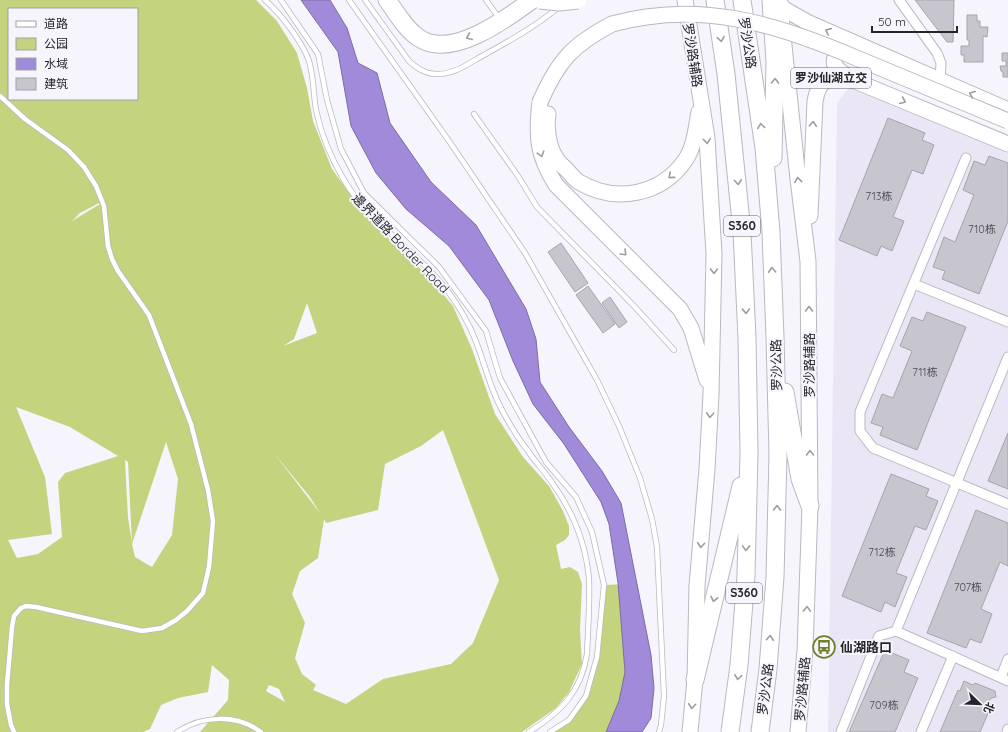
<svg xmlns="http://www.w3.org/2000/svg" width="1008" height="732" viewBox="0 0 1008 732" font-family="Quicksand,'Noto Sans SC',sans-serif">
<rect width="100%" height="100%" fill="#f6f4fd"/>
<path fill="#eae6f6" d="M849 88 1008 153V732H828L837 103Z"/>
<path fill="#c3d37e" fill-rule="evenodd" d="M0 0H256L277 21 297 53 307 88 313 121 332 169 355 201 386 236 428 276 453 306 472 349 495 414 523 457 549 486 563 511 569 526V535L565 540 556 545 561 569 570 567 578 572 582 584 580 630 582 664 569 692 556 708 522 732H200L228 700 229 680 212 665 208 692 178 698 161 705 150 729 143 732H0ZM9 9H137V99H9ZM99 203 100 204 72 221 80 213ZM307 303 317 333 283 346 294 339ZM16 407 70 427 118 456 65 473 58 482 62 537 38 554 17 558 8 540 52 534 45 477ZM443 430 499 580 473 643 451 664 383 679 346 704 313 690 316 685 302 674 295 658 305 623 292 594 300 571 318 558 324 519 326 523 378 510 385 464 421 446ZM166 442 178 479 172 535 152 567 135 557 132 544ZM273 452 310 497 320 513ZM125 460 128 462 132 543 128 518ZM269 685 279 689 285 702 266 691Z
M627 584 628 732H548L573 715 589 687 598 648 604 585Z"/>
<path fill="#a18ada" stroke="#7c6ca5" d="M301 0H330L347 28 358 63 377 73 390 123 431 182 476 225 526 309 536 339 540 382 569 427 602 471 621 503 651 655 654 688 651 718 642 732H606L619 701 625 672 618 583 609 524 601 502 564 444 533 404 513 361 489 300 449 246 406 209 376 173 351 126 338 52Z"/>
<path fill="#c7c5ce" stroke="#a6a4ad" d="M915 0H954L953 42H947Z
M967 15H977V21H980V27H988L987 37 983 36V62H964V55H961V46H969V40H967Z
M1002 53H1008V77H1003V72L1001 71 1000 66H1006V61H1002Z
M888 118 925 133 922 140 934 145 923 174 912 170 893 217 904 221 892 251 881 246 877 256 839 240Z
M989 156 1008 163V221L979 294 942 279 945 271 933 267 944 237 955 242 974 195 963 190 974 161 985 165Z
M561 243 588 283 575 292 548 252Z
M588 286 615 324 603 333 576 295Z
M610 297 627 322 619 328 602 303Z
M927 312 966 327 917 450 880 435 883 427 871 423 882 394 893 398 912 351 900 346 912 317 923 321Z
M1008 433V489L988 481Z
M891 474 929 489 926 496 938 501 926 530 915 526 896 573 907 577 895 607 885 602 881 612 842 596Z
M976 510 1008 523V566L1000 562 981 609 992 614 981 643 970 639 966 648 927 633Z
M885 650 909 660 904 672 918 678 895 732H849Z
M964 681 973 685 975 683 995 691 996 697 991 698 988 703 992 704 980 732H940L958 690 960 691Z"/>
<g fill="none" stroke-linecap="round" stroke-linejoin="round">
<g stroke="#bab8c1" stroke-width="6">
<path id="lane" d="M265 0C280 13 300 39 308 58 314 74 313 92 316 110 321 134 331 158 344 180 370 224 416 250 447 290 458 305 468 321 475 339 484 361 489 385 500 406 508 422 517 437 528 451 536 463 546 473 553 484 573 512 586 545 589 579 590 604 588 629 587 654 581 692 561 712 529 732
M281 0 318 54 327 100 341 149 364 193 439 267 486 331 500 378 546 462 576 497 592 532 604 585 597 657 586 696 569 720 550 732
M349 0 449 141 525 253 597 380 619 426 640 478 652 519 657 547 664 696 661 725 659 732
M365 0 409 61C417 68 425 74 436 74 454 75 469 63 484 55 511 40 536 26 559 7
M486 0 499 18
M0 96 25 119 68 150 84 167 96 186 104 206 108 246 112 259 118 271 149 315 191 424 208 490 213 521 209 567 203 593 187 611 176 620 162 628 142 631 36 607 26 606 21 608 14 616 12 627 7 685V704L11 725 14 732
M474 114 518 176 537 207 634 306 674 350
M177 732C203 715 236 714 261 732"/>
</g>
<g stroke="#bab8c1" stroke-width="11">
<path id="street" d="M899 0 937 53 941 63 940 81
M966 158 860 412V431L873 448 1008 504
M914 284 1008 322
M896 631 1008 357
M1001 677 1008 659
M841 732 879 636 896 631 1008 681
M921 732 953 656
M1007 732 1008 729"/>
</g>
<g stroke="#bab8c1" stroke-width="17">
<path id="primary" d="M685 0 707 138 714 254 711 394 707 469 697 586 695 680 690 732
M774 0 781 17 798 179 808 261 810 506 805 650 798 732
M777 0 784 9 807 22 1008 110
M849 46H842C827 64 835 69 852 79
M540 102C536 136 537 155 556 185L680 309 691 328 707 380
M548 114C546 127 548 146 556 158 558 162 563 166 566 169 570 173 574 179 579 182 616 204 662 195 686 159 695 145 696 127 699 112
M810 216 815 101C820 74 832 76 855 81L1008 144"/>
</g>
<g stroke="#bab8c1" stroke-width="19">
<path id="highway" d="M387 0C397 13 405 29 419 38 451 60 506 19 532 0
M715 0 726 74 742 232 747 338 749 453 746 576 739 665 730 732
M742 0 764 148 771 232 775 337 778 455 775 577 768 669 760 732
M771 0 775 62 773 158
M785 392 800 479 810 506
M695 680 741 486"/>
</g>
<use href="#lane" stroke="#fff" stroke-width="4.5"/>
<use href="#street" stroke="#fff" stroke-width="9"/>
<use href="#primary" stroke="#fff" stroke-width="15"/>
<use href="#highway" stroke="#fff" stroke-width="17"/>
<g stroke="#bab8c1" stroke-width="17" stroke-linecap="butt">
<path id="primary-bridge" d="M540 102C558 61 572 45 612 24 699 0 774 23 854 57 905 78 957 100 1008 121"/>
</g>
<g stroke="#bab8c1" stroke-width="19" stroke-linecap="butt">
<path id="highway-bridge" d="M540 0 559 2 578 0"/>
</g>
<use href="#primary-bridge" stroke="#fff" stroke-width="15"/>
<use href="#highway-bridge" stroke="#fff" stroke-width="17"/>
</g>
<defs><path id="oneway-chevron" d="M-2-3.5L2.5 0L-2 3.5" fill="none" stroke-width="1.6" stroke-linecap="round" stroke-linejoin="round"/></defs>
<g stroke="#9d9d9f">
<use href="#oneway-chevron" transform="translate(828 31) rotate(-156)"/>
<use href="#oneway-chevron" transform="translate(469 37) rotate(158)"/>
<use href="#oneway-chevron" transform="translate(721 39) rotate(81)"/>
<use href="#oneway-chevron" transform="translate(775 81) rotate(-89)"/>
<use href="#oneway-chevron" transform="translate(972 94) rotate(-157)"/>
<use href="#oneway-chevron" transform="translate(903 101) rotate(23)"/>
<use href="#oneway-chevron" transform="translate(813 124) rotate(-87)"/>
<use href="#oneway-chevron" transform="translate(761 126) rotate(-98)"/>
<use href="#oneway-chevron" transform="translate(707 141) rotate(84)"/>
<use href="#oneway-chevron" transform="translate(541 154) rotate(73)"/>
<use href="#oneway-chevron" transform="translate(671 176) rotate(139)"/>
<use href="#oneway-chevron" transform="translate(798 180) rotate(-96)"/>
<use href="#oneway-chevron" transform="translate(738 182) rotate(85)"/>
<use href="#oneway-chevron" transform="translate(624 253) rotate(45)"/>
<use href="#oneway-chevron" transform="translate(772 270) rotate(-93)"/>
<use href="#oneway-chevron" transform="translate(714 271) rotate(91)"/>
<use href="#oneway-chevron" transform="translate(809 309) rotate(-90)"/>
<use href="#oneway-chevron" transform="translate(746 311) rotate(88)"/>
<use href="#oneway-chevron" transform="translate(710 415) rotate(93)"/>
<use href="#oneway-chevron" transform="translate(810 453) rotate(-90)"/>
<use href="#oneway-chevron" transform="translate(777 508) rotate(-89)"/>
<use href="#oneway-chevron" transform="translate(701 545) rotate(95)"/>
<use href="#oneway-chevron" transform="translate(746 548) rotate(92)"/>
<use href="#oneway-chevron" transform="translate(714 599) rotate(103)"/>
<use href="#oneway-chevron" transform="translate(807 609) rotate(-88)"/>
<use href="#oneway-chevron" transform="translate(770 638) rotate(-86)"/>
<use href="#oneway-chevron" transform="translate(738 677) rotate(98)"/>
<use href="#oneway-chevron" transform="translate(692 706) rotate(95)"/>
</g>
<defs>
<g id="bus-ring" transform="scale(1.15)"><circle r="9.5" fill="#f6f4fd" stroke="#727f2d" stroke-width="1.5"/><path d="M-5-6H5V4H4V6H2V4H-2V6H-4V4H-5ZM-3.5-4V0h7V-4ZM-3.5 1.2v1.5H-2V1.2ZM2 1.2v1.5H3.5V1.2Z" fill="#727f2d"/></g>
</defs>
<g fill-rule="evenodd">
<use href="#bus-ring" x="824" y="647"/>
</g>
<g text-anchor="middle" stroke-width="4" stroke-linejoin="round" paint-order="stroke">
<g font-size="11" fill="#4e4d52">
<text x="879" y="200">713栋</text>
<text x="982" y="233">710栋</text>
<text x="925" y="376">711栋</text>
<text x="882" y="556">712栋</text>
<text x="968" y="591">707栋</text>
<text x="884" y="709">709栋</text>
</g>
<g fill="#f6f4fd" stroke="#646369" stroke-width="1">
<rect x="791" y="68" width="80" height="20" rx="3"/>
<rect x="724" y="216" width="36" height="20" rx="3"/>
<rect x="726" y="583" width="36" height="20" rx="3"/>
</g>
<g font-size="12" font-weight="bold" fill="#262529">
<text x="831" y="82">罗沙仙湖立交</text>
<text x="742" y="230">S360</text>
<text x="744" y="597">S360</text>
</g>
<g font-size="13" fill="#262529" stroke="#f6f4fd">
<text transform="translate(748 43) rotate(81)" y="5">罗沙公路</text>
<text transform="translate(693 55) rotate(81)" y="5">罗沙路辅路</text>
<text transform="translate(401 243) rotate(46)" y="5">邊界道路 Border Road</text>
<text transform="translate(776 365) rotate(-91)" y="5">罗沙公路</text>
<text transform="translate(809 365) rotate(-90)" y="5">罗沙路辅路</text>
<text transform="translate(765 689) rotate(-83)" y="5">罗沙公路</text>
<text transform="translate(802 689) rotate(-85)" y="5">罗沙路辅路</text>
</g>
<g font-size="13" font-weight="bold" fill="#262529" stroke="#f6f4fd" text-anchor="start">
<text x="840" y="652">仙湖路口</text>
</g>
</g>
<rect x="8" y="8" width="130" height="92" fill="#f6f4fd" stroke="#a3a1a8"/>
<rect x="16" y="21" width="20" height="6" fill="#ffffff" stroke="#a3a1a8"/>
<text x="44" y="28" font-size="12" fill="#262529">道路</text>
<rect x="16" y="38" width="20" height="12" fill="#c3d37e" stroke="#a3a1a8"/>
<text x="44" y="48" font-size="12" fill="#262529">公园</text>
<rect x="16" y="58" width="20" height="12" fill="#a18ada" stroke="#a3a1a8"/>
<text x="44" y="68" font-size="12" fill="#262529">水域</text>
<rect x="16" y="78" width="20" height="12" fill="#c7c5ce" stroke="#a3a1a8"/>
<text x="44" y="88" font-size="12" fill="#262529">建筑</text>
<g transform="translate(980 704) rotate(113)" stroke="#f6f4fd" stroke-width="3" paint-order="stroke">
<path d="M0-3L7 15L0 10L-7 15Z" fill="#262529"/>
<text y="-6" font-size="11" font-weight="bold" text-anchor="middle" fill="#262529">北</text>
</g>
<path d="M872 26v6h85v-6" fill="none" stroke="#262529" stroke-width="2"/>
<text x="878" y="26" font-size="12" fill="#262529" stroke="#f6f4fd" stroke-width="3" paint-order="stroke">50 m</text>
</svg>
